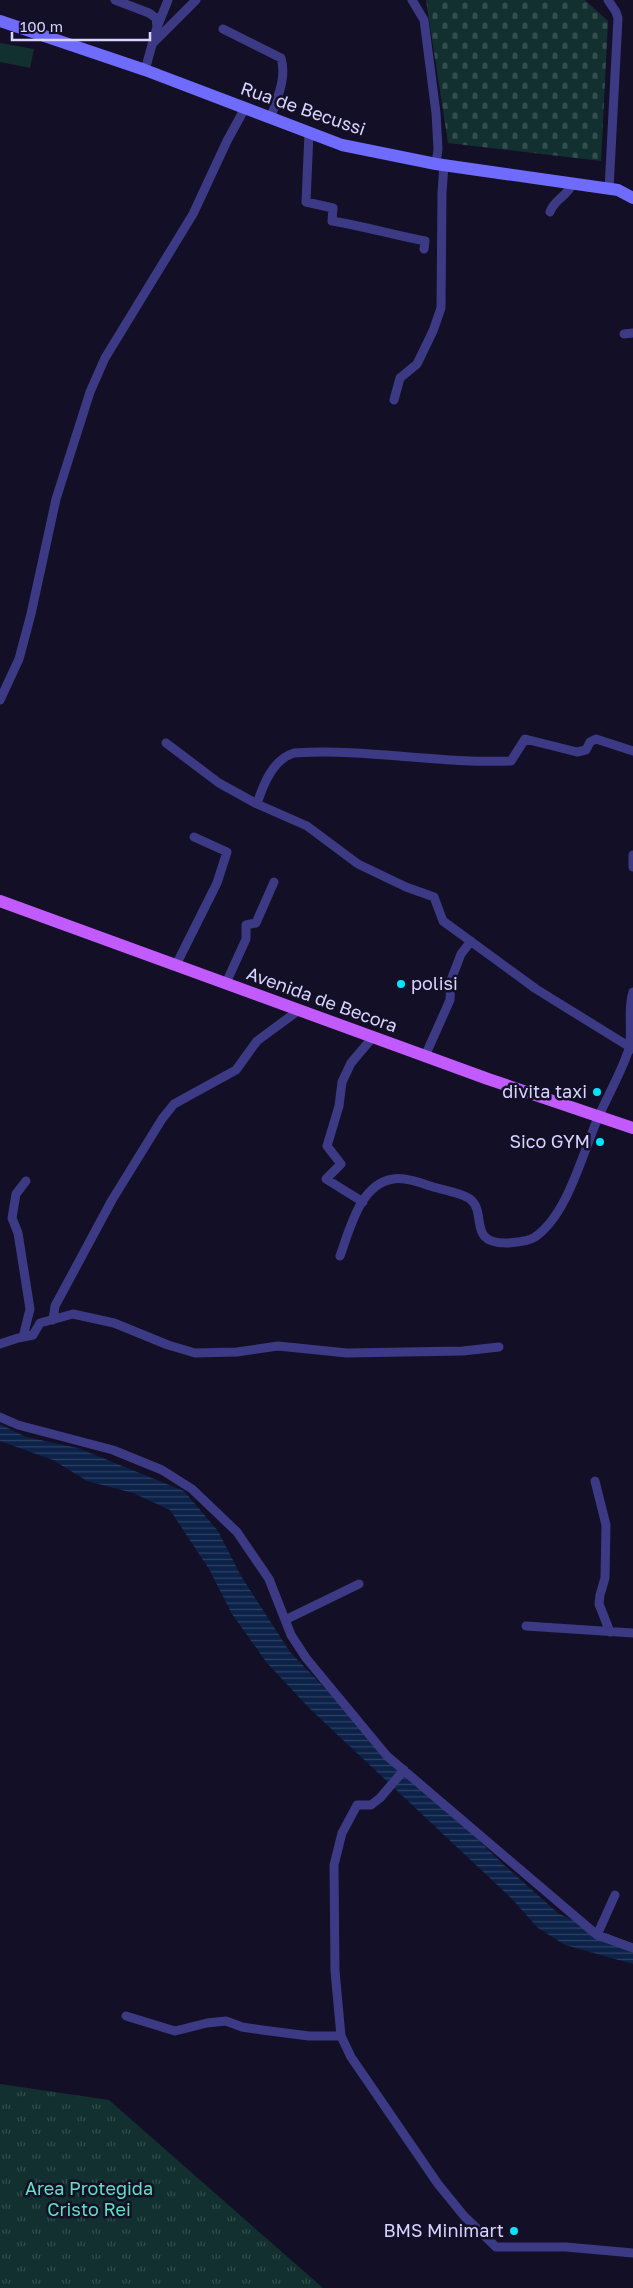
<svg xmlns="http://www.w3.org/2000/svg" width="633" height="2288" viewBox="0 0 633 2288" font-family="'Golos Text',sans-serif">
<defs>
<pattern id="cemetery-stones" width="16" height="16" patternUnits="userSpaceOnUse" patternTransform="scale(1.25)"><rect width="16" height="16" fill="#12302f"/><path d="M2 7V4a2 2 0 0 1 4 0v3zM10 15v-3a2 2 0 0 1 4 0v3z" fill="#344d4e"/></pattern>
<pattern id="park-tufts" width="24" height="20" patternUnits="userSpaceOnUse" patternTransform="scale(1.25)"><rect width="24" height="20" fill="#12302f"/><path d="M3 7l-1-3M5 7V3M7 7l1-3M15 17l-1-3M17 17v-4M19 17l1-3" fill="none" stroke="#344d4e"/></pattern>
<pattern id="water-rules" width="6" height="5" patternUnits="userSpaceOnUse" patternTransform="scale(1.25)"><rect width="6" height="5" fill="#0c2248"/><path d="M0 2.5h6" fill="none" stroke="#2f4163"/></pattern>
</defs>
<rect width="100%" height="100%" fill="#130f26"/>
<path fill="#12302f" d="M0 43 34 49 30 68 0 62Z"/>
<path fill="url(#cemetery-stones)" d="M426 0H585L608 21 601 161 448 143Z"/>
<path fill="url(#park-tufts)" d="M0 2084 109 2100 323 2288H0Z"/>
<path fill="url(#water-rules)" d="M0 1424 26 1437 78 1448 184 1491 218 1531 241 1576 290 1652 345 1709 504 1865 559 1914 633 1944V1964L565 1945 538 1928 511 1898 309 1708 267 1663 232 1614 209 1569 170 1510 133 1493 87 1481 53 1460 0 1441Z"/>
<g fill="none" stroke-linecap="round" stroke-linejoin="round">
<path stroke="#3d3a85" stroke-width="9" d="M115 0 149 13 156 18 157 27 145 70
M412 0 424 20 436 113 438 149 436 164
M608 0 616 12 618 18 609 189
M158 25 168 0
M223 29 281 58C287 78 277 98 271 117
M153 43 196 0
M309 133 306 202 333 208 332 221C363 226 393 235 425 241L424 249
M550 212C554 199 568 196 572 184
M624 334 633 333
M394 400 400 378 417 364 433 331 441 308 442 193 444 165
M0 700 19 659 31 614 56 499 90 392 105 358 193 214 227 141 245 108
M166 743 219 783 257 804 307 826 358 864 406 887 434 897 443 921 536 989 633 1049
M257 804C263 785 273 759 294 753 366 748 438 764 511 761L525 739 577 752 586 750 590 742 596 739 633 751
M633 855V867
M176 965 217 883 227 852 194 837
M226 983 246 939V925L256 923 274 882
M425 1056 450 1000 451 980 461 954 471 941
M363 1202 326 1179 341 1164 327 1146 339 1106 342 1082 351 1063 373 1037
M340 1256C350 1229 360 1184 393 1179 404 1177 419 1182 430 1186 439 1189 463 1193 470 1199 488 1213 466 1245 509 1243 518 1242 527 1242 535 1237 568 1214 582 1154 598 1118 608 1095 621 1073 629 1049 633 1032 627 1010 633 992
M53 1320 55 1306 112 1200 162 1119 174 1104 236 1070 257 1041 299 1010
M23 1337 30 1309 18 1233 12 1218 16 1194 26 1181
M0 1344 18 1338 33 1335 40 1323 73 1314 114 1323 168 1345 195 1353 237 1352 278 1346 347 1353 463 1351 499 1347
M0 1417 18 1425 113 1450 162 1470 192 1489 237 1532 269 1579 291 1635 306 1658 387 1756 597 1935 633 1948
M595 1481 606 1525 605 1578 600 1595 599 1604 610 1632
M285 1620 359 1584
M526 1626 633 1633
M404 1770 380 1798 371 1805H357L342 1833 334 1865 335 1971 341 2036 351 2057 438 2184 464 2216 496 2247H566L633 2253
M597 1935 615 1895
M126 2016 175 2031 207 2023 226 2021 242 2027 262 2030 309 2036H341"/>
<path stroke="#6f6bff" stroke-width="12" d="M0 21 145 70 342 145 436 164 618 190 633 198"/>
<path stroke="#c25bff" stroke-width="12" d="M0 901 488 1079 633 1128"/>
</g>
<g fill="#00e5ff" stroke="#130f26" stroke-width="2">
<circle cx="401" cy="984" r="5"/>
<circle cx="597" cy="1092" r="5"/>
<circle cx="600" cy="1142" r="5"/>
<circle cx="514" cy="2231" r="5"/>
</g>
<g text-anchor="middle" stroke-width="5" stroke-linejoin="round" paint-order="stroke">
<g font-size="18" fill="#d9d4ff" stroke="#130f26">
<text transform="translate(303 109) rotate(19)" y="6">Rua de Becussi</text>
<text transform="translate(322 1000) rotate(20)" y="6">Avenida de Becora</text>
</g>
<g font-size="18" fill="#d9d4ff" stroke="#130f26" text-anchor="end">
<text x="411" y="990" text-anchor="start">polisi</text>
<text x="587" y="1098">divita taxi</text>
<text x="590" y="1148">Sico GYM</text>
<text x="504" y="2237">BMS Minimart</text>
</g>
<g font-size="18" fill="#5fe0c0" stroke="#130f26">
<text x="89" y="2195">Area Protegida<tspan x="89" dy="21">Cristo Rei</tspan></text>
</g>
</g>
<path d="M12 32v8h138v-8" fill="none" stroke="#d9d4ff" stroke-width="2.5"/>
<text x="20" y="32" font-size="15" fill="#d9d4ff" stroke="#130f26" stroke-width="4" paint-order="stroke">100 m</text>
</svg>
